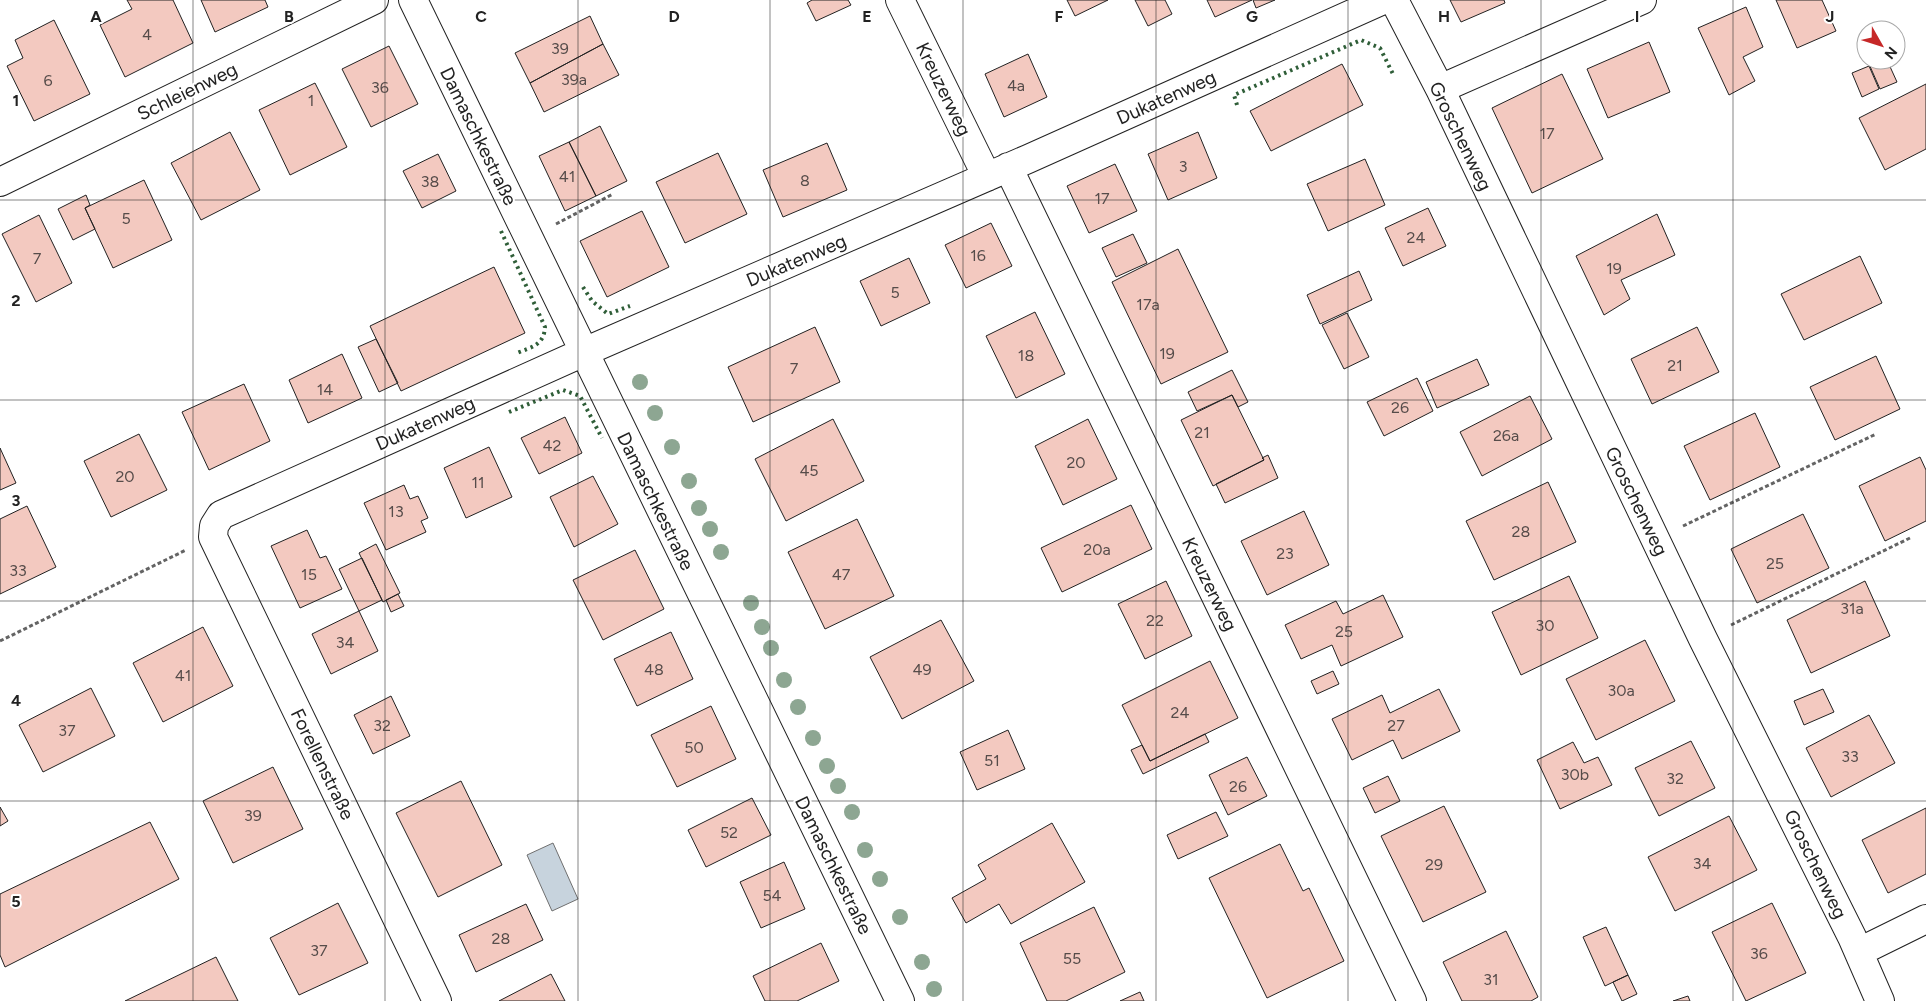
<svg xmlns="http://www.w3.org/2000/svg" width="1926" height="1001" viewBox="0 0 1926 1001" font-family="Figtree,sans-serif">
<rect width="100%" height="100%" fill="#fff"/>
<path fill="#c7d3dd" stroke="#6f6f6f" d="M553 843 578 899 552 911 527 855Z"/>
<path fill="#f3c9c0" stroke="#222" d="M127 0H173L193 43 125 77 100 25 132 9Z
M201 0H265L268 7 215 32Z
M812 0H848L851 5 816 21 807 3Z
M1067 0H1108L1075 16Z
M1135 0H1165L1172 14 1148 26Z
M1207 0H1252L1215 17Z
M1253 0H1275L1256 8Z
M1450 0H1504L1505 3 1461 22Z
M1776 0H1822L1836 31 1797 48Z
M1746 7 1763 47 1743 57 1755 81 1729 95 1698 28Z
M590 16 603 44 530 83 515 53Z
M54 20 90 94 34 121 7 66 23 58 15 40Z
M1649 42 1670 92 1608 118 1587 69Z
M603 44 619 75 544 112 530 83Z
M389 46 418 104 371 127 342 69Z
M1028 54 1047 97 1004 117 985 74Z
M1878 60H1887L1897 82 1880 89 1869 64Z
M1342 64 1363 105 1271 151 1250 111Z
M1869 66 1879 89 1862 97 1852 73Z
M1562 74 1603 159 1532 193 1492 108Z
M315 83 347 147 290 175 259 110Z
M1926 84V149L1885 170 1859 118Z
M600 126 627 181 596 196 569 142Z
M230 132 260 190 201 220 171 163Z
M1198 132 1217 178 1168 200 1148 154Z
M569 142 596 196 565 211 539 156Z
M827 143 847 190 783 217 763 170Z
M718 153 747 214 685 243 656 182Z
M438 154 456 191 422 208 403 171Z
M1365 159 1385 205 1328 231 1307 184Z
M1115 164 1137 211 1089 233 1067 186Z
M144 180 172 240 113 268 85 208Z
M86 195 90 205 85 208 95 229 73 240 58 209Z
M1428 208 1446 246 1403 266 1385 228Z
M642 211 669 267 607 297 580 241Z
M1657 214 1675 255 1621 280 1630 299 1604 315 1576 256Z
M39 215 72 283 36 302 2 234Z
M991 223 1012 266 966 288 945 245Z
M1133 234 1147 263 1116 277 1102 248Z
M1178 249 1228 352 1161 384 1112 282Z
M1860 256 1882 303 1804 340 1781 294Z
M909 258 930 303 881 326 860 281Z
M494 267 525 333 401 391 370 326Z
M1359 271 1372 300 1320 324 1307 295Z
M1035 312 1065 374 1016 398 986 336Z
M1347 313 1369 357 1344 369 1322 325Z
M815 327 840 382 753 422 728 367Z
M1697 327 1719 372 1652 404 1631 359Z
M376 339 398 383 379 392 358 347Z
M342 354 362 398 308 423 289 380Z
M1876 356 1900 409 1835 440 1810 387Z
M1477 359 1489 385 1437 408 1426 382Z
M1232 370 1248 402 1238 407 1232 395 1197 411 1188 392Z
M1417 378 1433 411 1384 436 1367 402Z
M244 384 270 441 209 470 182 412Z
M1232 395 1264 460 1213 486 1181 420Z
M1530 396 1552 439 1482 476 1460 432Z
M1755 413 1780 467 1710 500 1684 446Z
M565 417 582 453 539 474 521 438Z
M833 419 864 481 786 521 755 459Z
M1088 419 1117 479 1063 505 1035 446Z
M139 434 167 490 111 517 84 461Z
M489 447 512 497 466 518 444 468Z
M0 448 16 483 0 490Z
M1268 455 1278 478 1225 503 1216 484 1264 460 1262 458Z
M1920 457 1926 470V521L1885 541 1859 486Z
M593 476 618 524 574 547 550 497Z
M1548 482 1576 542 1494 580 1466 521Z
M404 485 410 499 418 496 428 518 421 521 426 532 386 550 364 503Z
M1131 505 1152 549 1062 592 1041 548Z
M27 506 56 567 0 594V519Z
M1304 511 1329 565 1267 595 1241 541Z
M1803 514 1829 568 1757 603 1731 549Z
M857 519 894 596 825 629 788 552Z
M307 530 320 558 326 556 342 589 300 608 271 546Z
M376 544 400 593 383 602 359 553Z
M635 550 664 609 603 640 573 580Z
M362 558 382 600 359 611 339 569Z
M1569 576 1598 638 1521 675 1492 612Z
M1166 581 1192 636 1145 659 1118 604Z
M1865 581 1890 636 1811 673 1787 620Z
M398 594 404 606 391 612 386 600Z
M1383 595 1403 637 1341 666 1332 645 1301 659 1285 625 1336 601 1343 614Z
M359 611 378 651 331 674 312 634Z
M941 620 974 681 902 719 870 657Z
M203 627 233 686 163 722 133 663Z
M671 632 693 679 637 706 614 659Z
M1645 640 1675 701 1596 740 1566 679Z
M1210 661 1238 718 1150 761 1122 705Z
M1333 671 1339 684 1317 694 1311 681Z
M91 688 115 736 43 772 19 725Z
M1439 689 1460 731 1402 759 1393 740 1352 760 1332 719 1382 695 1390 713Z
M1823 689 1834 712 1804 725 1794 701Z
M391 696 410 736 373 754 354 715Z
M711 706 736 759 677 787 651 735Z
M1869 715 1895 763 1831 797 1806 748Z
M1008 730 1025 769 977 790 960 752Z
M1205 734 1209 742 1143 774 1131 750 1142 745 1150 761Z
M1691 741 1715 788 1659 816 1635 768Z
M1573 742 1584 763 1598 757 1612 785 1560 809 1537 760Z
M1247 757 1267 796 1228 815 1209 775Z
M273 767 303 829 233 863 203 801Z
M1388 776 1400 801 1375 813 1363 788Z
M461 781 502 865 438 897 396 813Z
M752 798 771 835 706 867 688 830Z
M1444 806 1486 892 1423 922 1381 836Z
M0 807 8 821 0 826Z
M1926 808V874L1888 893 1862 840Z
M1216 812 1228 836 1178 859 1167 835Z
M1729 816 1757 870 1675 911 1648 857Z
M150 822 179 879 5 967 0 955V894Z
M1052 823 1085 882 1011 924 999 904 966 923 952 898 986 879 978 865Z
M1280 844 1303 891 1309 888 1344 961 1267 998 1209 878Z
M784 862 805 909 761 928 740 882Z
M338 903 368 963 299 995 270 938Z
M1772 903 1806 973 1746 1001 1712 932Z
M526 904 543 940 476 972 459 935Z
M1094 907 1125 972 1066 1001H1047L1020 943Z
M1606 927 1628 975 1605 986 1583 937Z
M1506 931 1538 997 1531 1001H1462L1443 962Z
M821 943 839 981 797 1001H765L753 976Z
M216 957 238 1001H125Z
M551 974 565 1001H499Z
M1628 975 1637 994 1622 1001 1613 982Z
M1140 992 1144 1001H1120Z
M1688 996 1690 1001H1673Z"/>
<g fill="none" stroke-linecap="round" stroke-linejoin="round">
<g stroke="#222" stroke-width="30">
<path id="minor" d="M413 0 900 1001
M900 0 987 177
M1394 0 1440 89 1703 639 1852 937 1880 1001
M1440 89 1642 0
M1008 167 1412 1001
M0 182 374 0
M1859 952 1926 919
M437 1001 213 537 214 526 221 515 584 352 1028 159 1383 0"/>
</g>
<path stroke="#646464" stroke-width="3" stroke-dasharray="4 2.5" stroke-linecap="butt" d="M556 224 613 194
M1683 526 1876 434
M1731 625 1912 537
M0 641 186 550"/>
<use href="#minor" stroke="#fff" stroke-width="28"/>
<path stroke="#2f5e38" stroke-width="4" stroke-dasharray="2.5 4" stroke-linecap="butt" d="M1237 105 1234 95 1361 40 1380 48 1394 76
M501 231 545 327C544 345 532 347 517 353
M583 287 592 301 608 314 630 306
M509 412 563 390 580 396 602 438"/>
</g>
<g fill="#8da692">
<circle cx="640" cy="382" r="8"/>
<circle cx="655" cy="413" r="8"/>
<circle cx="672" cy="447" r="8"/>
<circle cx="689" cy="481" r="8"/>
<circle cx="699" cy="508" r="8"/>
<circle cx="710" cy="529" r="8"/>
<circle cx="721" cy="552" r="8"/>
<circle cx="751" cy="603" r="8"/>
<circle cx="762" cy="627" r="8"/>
<circle cx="771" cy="648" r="8"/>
<circle cx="784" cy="680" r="8"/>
<circle cx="798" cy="707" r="8"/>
<circle cx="813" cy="738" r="8"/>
<circle cx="827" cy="766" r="8"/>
<circle cx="838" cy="786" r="8"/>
<circle cx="852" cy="812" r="8"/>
<circle cx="865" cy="850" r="8"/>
<circle cx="880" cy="879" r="8"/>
<circle cx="900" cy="917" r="8"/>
<circle cx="922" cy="962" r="8"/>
<circle cx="934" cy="989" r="8"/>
</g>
<path fill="none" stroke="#222" stroke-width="1" stroke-opacity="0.55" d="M193 0V1001M385 0V1001M578 0V1001M770 0V1001M963 0V1001M1156 0V1001M1348 0V1001M1541 0V1001M1733 0V1001M0 200H1926M0 400H1926M0 601H1926M0 801H1926"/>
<g text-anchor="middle" stroke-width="4" stroke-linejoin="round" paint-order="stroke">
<g font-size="16" fill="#564c4a">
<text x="147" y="40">4</text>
<text x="560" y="54">39</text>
<text x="574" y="85">39a</text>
<text x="48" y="86">6</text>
<text x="1016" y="91">4a</text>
<text x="380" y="93">36</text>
<text x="311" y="106">1</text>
<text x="1547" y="139">17</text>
<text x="1183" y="172">3</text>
<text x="567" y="182">41</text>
<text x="805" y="186">8</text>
<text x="430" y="187">38</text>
<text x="1102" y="204">17</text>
<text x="126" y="224">5</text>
<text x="1416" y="243">24</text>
<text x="978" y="261">16</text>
<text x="37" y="264">7</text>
<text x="1614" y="274">19</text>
<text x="895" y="298">5</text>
<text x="1148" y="310">17a</text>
<text x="1167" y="359">19</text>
<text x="1026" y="361">18</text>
<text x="1675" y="371">21</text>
<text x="794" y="374">7</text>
<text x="325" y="395">14</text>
<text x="1400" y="413">26</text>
<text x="1202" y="438">21</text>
<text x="1506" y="441">26a</text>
<text x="552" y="451">42</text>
<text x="1076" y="468">20</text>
<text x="809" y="476">45</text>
<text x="125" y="482">20</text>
<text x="478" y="488">11</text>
<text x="396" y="517">13</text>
<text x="1521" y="537">28</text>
<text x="1097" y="555">20a</text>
<text x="1285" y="559">23</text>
<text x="1775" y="569">25</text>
<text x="18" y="576">33</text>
<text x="309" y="580">15</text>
<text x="841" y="580">47</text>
<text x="1852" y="614">31a</text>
<text x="1155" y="626">22</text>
<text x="1545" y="631">30</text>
<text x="1344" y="637">25</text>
<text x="345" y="648">34</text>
<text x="654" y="675">48</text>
<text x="922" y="675">49</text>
<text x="183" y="681">41</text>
<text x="1621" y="696">30a</text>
<text x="1180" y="718">24</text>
<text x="382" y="731">32</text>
<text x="1396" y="731">27</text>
<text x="67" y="736">37</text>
<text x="694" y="753">50</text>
<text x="1850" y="762">33</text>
<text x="992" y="766">51</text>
<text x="1575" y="780">30b</text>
<text x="1675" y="784">32</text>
<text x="1238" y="792">26</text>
<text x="253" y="821">39</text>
<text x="729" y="838">52</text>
<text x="1702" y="869">34</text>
<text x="1434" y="870">29</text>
<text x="772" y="901">54</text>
<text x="501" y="944">28</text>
<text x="319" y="956">37</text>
<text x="1759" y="959">36</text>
<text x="1072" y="964">55</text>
<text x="1491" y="985">31</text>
</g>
<g font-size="19" fill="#222" stroke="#fff">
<text transform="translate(944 89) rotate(64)" y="7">Kreuzerweg</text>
<text transform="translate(187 91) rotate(-26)" y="7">Schleienweg</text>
<text transform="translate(1166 97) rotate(-24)" y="7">Dukatenweg</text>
<text transform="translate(479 136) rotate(64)" y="7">Damaschkestraße</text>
<text transform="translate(1461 136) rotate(64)" y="7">Groschenweg</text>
<text transform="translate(796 260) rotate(-23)" y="7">Dukatenweg</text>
<text transform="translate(425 423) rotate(-24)" y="7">Dukatenweg</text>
<text transform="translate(656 501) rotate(64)" y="7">Damaschkestraße</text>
<text transform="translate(1637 501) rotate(64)" y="7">Groschenweg</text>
<text transform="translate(1210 584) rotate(64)" y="7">Kreuzerweg</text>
<text transform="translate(323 764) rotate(64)" y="7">Forellenstraße</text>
<text transform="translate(1816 864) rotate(64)" y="7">Groschenweg</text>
<text transform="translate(834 865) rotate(64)" y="7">Damaschkestraße</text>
</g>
</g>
<g font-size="16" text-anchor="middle" font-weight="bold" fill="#222" stroke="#fff" stroke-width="4" stroke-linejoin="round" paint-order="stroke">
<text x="96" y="22">A</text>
<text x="289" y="22">B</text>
<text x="481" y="22">C</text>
<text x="674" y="22">D</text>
<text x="867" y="22">E</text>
<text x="1059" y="22">F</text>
<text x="1252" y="22">G</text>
<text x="1444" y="22">H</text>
<text x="1637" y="22">I</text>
<text x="1830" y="22">J</text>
<text x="16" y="106">1</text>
<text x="16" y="306">2</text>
<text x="16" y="506">3</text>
<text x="16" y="706">4</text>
<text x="16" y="907">5</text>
</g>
<g transform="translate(1881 45) rotate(129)"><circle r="24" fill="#ffffff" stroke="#a7a7a7"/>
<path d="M0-4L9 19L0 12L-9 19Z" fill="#c62828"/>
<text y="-8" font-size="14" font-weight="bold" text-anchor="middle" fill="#222222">N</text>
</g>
</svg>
